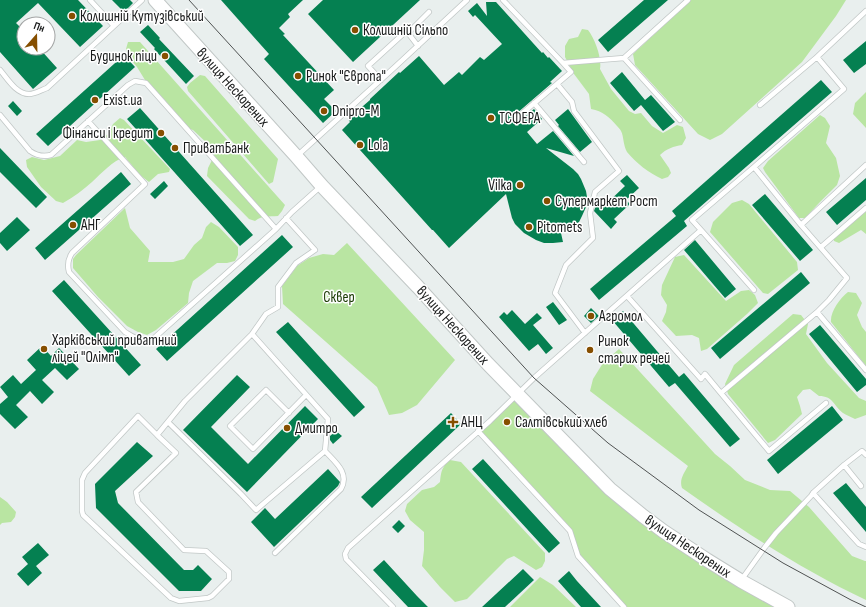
<svg xmlns="http://www.w3.org/2000/svg" width="866" height="607" viewBox="0 0 866 607" font-family="'Sofia Sans Condensed',sans-serif">
<rect width="100%" height="100%" fill="#e9efee"/>
<path fill="#b9e5a2" d="M691 0H846L836 16 802 62 722 134 710 140 698 134 635 65 633 54Z
M582 29 588 30C595 39 602 58 600 69L611 89 629 111 635 114 641 113 652 126 663 133 677 125 683 127 686 138 682 145C674 146 666 149 660 155L669 168 671 173 668 177 662 179C649 173 636 163 627 152 623 145 624 137 621 131 620 129 618 127 617 126 609 117 603 111 591 109L589 94 574 74 565 57V46L569 39 578 37Z
M128 42H140L285 205 282 211 278 216C268 217 263 215 255 221L249 219 207 176 208 168 214 156 210 146 193 130 190 129 163 98 145 80 137 67 127 55 126 49Z
M200 75 205 76 278 159 273 182 269 184 188 91 187 87 190 83Z
M866 92V128L853 114 855 103Z
M820 115 825 118 830 126 826 143 836 158 840 176 837 185 820 202 805 218H799L765 172 763 168 768 161Z
M120 118 124 120 170 169 169 172 158 174 149 182 140 175 125 157C112 161 102 173 92 182 83 190 74 197 63 203L56 201 41 187 27 167 26 160 32 157 44 160 60 156 77 140 86 142 100 140 108 134 113 124Z
M742 200 749 204 797 262 798 270 768 294 763 293 710 232 713 222 732 203Z
M125 208 130 228 150 251 148 262H173L184 259 194 245 202 238 206 227 211 222 219 227 238 247V255L235 261 227 263H217L193 281 189 293 188 303 156 330 147 335 138 332 127 326 98 297 73 268V259L76 255Z
M866 208V234L861 230 839 243 834 241 833 236Z
M347 243 455 360 417 405 402 413 389 415 377 387 283 304 282 286 297 266 309 258 323 254 334 255Z
M684 255 726 301 741 291 749 290 755 295 758 303 747 314 707 349 701 351 699 338 692 335 676 336 662 321 666 312 667 305 661 295 662 285 675 257Z
M848 292 856 293 862 303 857 315 862 327 866 332V366L831 322C830 312 840 298 848 292Z
M793 314 801 315 808 324 806 334 827 363 859 398 866 401V415L855 419C851 417 846 415 843 413 833 405 833 396 819 396L810 389 803 390 797 397 800 406 802 414 775 440 768 443 728 394 725 384 734 365Z
M619 349 715 454 730 466 745 480 770 490 790 491 809 507 852 556 865 561H866V600C802 570 740 529 682 488 679 480 684 473 688 466L590 391 593 379 603 363Z
M518 394 610 489 788 607H624L578 556 570 531 478 431Z
M450 460 461 462 545 553V561L542 567 536 570 514 556 507 559 467 599 455 602 440 587 422 566 424 550V532L410 520 405 511 407 504 422 490 434 487 440 482C441 471 442 467 450 460Z
M0 497 7 502 16 512 15 517 11 522 2 523 0 525Z
M540 577 553 585 576 607H510Z"/>
<path fill="#058051" d="M0 0H78L103 26 80 47 38 3 16 23 24 31V48H39L57 68 33 89 0 52Z
M112 0H130L133 3 124 12Z
M221 0H303L288 14 290 17 279 28 285 34 283 35 334 90 324 99 336 111 323 123 264 59 269 54Z
M323 0H420L353 62 308 14Z
M644 0H668L608 52 598 40Z
M486 2H496L542 53 543 52 548 58 549 57 562 71 550 82 552 83 516 114 514 117 515 120 519 121 534 109 542 119 527 132 537 144 553 131 574 156 546 148 573 169 578 174 581 179 586 191 587 197 586 207 582 216 579 222 569 230 561 233 563 242 553 243H544L536 240 524 233 515 224 512 218 506 194 449 248 433 230H432L342 130 350 122 348 119 370 100V99L399 72 400 73 419 56 444 85 459 72 462 75 480 57 484 60 502 44 475 15 473 17 468 11 477 3 487 16Z
M148 25 160 38 159 39 194 76 186 84 154 49 155 48 140 32Z
M866 41V64L854 73 843 60Z
M124 55 135 67 48 146 36 134Z
M622 72 645 100 651 95 675 122 663 131 641 105 634 111 610 83Z
M821 80 832 92 684 221 687 226 599 300 590 289 676 216 672 211Z
M13 101 22 111 17 116 8 106Z
M140 108 253 235 240 246 127 119Z
M568 109 592 142 580 152 558 126 559 125 555 120Z
M0 148 47 197 36 208 0 172Z
M121 172 131 184 45 260 35 248Z
M627 175 639 188 626 200 630 204 614 219 617 222 611 229 594 211 595 208 599 203 603 207 625 186 620 181Z
M866 178V200L837 225 826 212Z
M164 181 168 186 155 199 150 194Z
M765 194 813 250 800 261 752 205Z
M17 217 30 230 7 251 0 243V233Z
M282 235 293 247 167 361 156 349Z
M695 240 736 289 725 298 684 250Z
M801 272 810 283 720 359 711 348Z
M64 280 141 365 129 376 52 291Z
M553 302 567 320 559 325 546 307Z
M591 308 599 316 591 323 584 316Z
M512 310 525 324 537 313 542 318 533 325 553 348 546 354 538 344 529 351 499 317 504 312 507 315Z
M623 311 679 377 684 373 740 439 730 447 675 383 669 387 612 320Z
M288 322 365 407 354 417 276 332Z
M820 325 866 379V385L857 392 809 334Z
M42 346 51 356 59 348 79 369 67 380 55 368 42 380 54 392 42 404 30 391 16 405 28 417 15 429 0 414V404L8 397 0 387 13 375 21 384 36 370 27 360Z
M237 375 250 387 211 427 248 464 305 406 318 419 247 492 183 430Z
M832 406 843 420 778 474 767 460Z
M451 413 461 424 372 508 361 497Z
M336 431 342 436 333 444 330 440V436Z
M137 442 153 456 115 491 118 503 184 570H193L198 565 212 579 201 591H179L96 508 95 484Z
M483 459 560 543 549 553 472 469Z
M328 469 340 482 338 486 274 547 251 522 265 508 275 519Z
M846 483 866 507V532L833 493Z
M399 520 405 526 398 533 392 527Z
M38 543 49 555 36 566 42 573 28 586 17 574 28 564 22 557Z
M384 560 417 596 428 607H408L373 570Z
M523 569 534 580 505 607H482Z
M569 571 577 581 601 607H581L558 581Z"/>
<g fill="none" stroke-linecap="round" stroke-linejoin="round">
<g stroke="#c1c7c6" stroke-width="6">
<path id="service" d="M90 0 114 26
M503 0 563 63 624 58 688 0
M418 46 408 33 429 12
M624 58 680 120
M0 70C7 78 16 94 29 94 35 94 41 90 47 88L142 0
M381 80 368 66 402 35
M557 84 572 102 574 111 619 171 595 192 590 213 593 238 566 265 555 293 585 333
M534 103 584 162
M760 105 817 57
M0 115 30 151C37 156 43 157 51 155L128 85 135 81 146 83 276 229
M518 117 571 72 563 63
M88 121 145 184 72 253C68 259 67 264 69 272L125 332C135 338 140 342 153 339L276 229 292 212 320 187
M298 155 396 66 467 0
M801 225 866 165
M701 230 754 290
M821 247 866 208
M627 296 701 379 705 374 769 451 826 403
M817 312 866 370
M252 334 328 419 325 451C335 462 350 473 341 489L275 553
M721 393 817 312 829 300 847 278 801 225 754 167
M289 413 266 390 230 426 253 449 306 395
M168 422 241 494 256 510 325 451
M478 431 570 531 578 556 624 607
M157 435 176 453 136 492 138 502 184 550 206 551 229 572V579L212 596 208 598 179 601 171 598 83 515 82 511V480L85 473 138 416 157 435 185 401 252 334 266 314 278 307V287L296 263 315 250 286 218
M844 465 862 451 866 455
M813 493 844 465 861 486
M742 579 765 547 776 533 811 496 813 493 859 544 866 547
M393 607 346 559 345 554 348 548 490 421 534 378 701 230 692 220 754 167 844 89 817 57 866 11"/>
</g>
<g stroke="#c1c7c6" stroke-width="15">
<path id="secondary" d="M155 0 296 156 322 186 418 287 488 364 610 489 643 516 663 531 707 560 741 581 788 607"/>
</g>
<use href="#service" stroke="#fff" stroke-width="4.5"/>
<use href="#secondary" stroke="#fff" stroke-width="13"/>
<path stroke="#505353" stroke-width="1" d="M189 0 534 378 608 443 699 510 783 563 851 600 866 607"/>
</g>
<g fill="#864f00" stroke="#fff" stroke-width="1.5">
<circle cx="72" cy="16" r="4"/>
<circle cx="355" cy="30" r="4"/>
<circle cx="165" cy="56" r="4"/>
<circle cx="298" cy="76" r="4"/>
<circle cx="95" cy="100" r="4"/>
<circle cx="324" cy="111" r="4"/>
<circle cx="491" cy="118" r="4"/>
<circle cx="161" cy="133" r="4"/>
<circle cx="360" cy="145" r="4"/>
<circle cx="175" cy="148" r="4"/>
<circle cx="520" cy="185" r="4"/>
<circle cx="547" cy="201" r="4"/>
<circle cx="73" cy="225" r="4"/>
<circle cx="529" cy="227" r="4"/>
<circle cx="591" cy="316" r="4"/>
<circle cx="44" cy="349" r="4"/>
<circle cx="590" cy="350" r="4"/>
<path d="M451 416h4v4h4v4h-4v4h-4v-4h-4v-4h4z"/>
<circle cx="507" cy="422" r="4"/>
<circle cx="287" cy="428" r="4"/>
</g>
<g text-anchor="middle" stroke-width="3" stroke-linejoin="round" paint-order="stroke">
<g font-size="15" fill="#191b1b" stroke="#fff" text-anchor="start">
<text x="80" y="21">Колишній Кутузівський</text>
<text x="363" y="35">Колишній Сільпо</text>
<text x="157" y="61" text-anchor="end">Будинок піци</text>
<text x="306" y="81">Ринок "Європа"</text>
<text x="103" y="105">Exist.ua</text>
<text x="332" y="116">Dnipro-M</text>
<text x="499" y="123">ТСФЕРА</text>
<text x="153" y="138" text-anchor="end">Фінанси і кредит</text>
<text x="368" y="150">Lola</text>
<text x="183" y="153">ПриватБанк</text>
<text x="512" y="190" text-anchor="end">Vilka</text>
<text x="555" y="206">Супермаркет Рост</text>
<text x="81" y="230">АНГ</text>
<text x="537" y="232">Pitomets</text>
<text x="599" y="321">Агромол</text>
<text x="52" y="345">Харківський приватний<tspan x="52" dy="17">ліцей "Олімп"</tspan></text>
<text x="598" y="346">Ринок<tspan x="598" dy="17">старих речей</tspan></text>
<text x="461" y="427">АНЦ</text>
<text x="515" y="427">Салтівський хлеб</text>
<text x="295" y="433">Дмитро</text>
</g>
<g font-size="15" fill="#191b1b" stroke="#fff">
<text transform="translate(233 87) rotate(48)" y="5">вулиця Нескорених</text>
<text transform="translate(453 325) rotate(48)" y="5">вулиця Нескорених</text>
<text transform="translate(688 546) rotate(34)" y="5">вулиця Нескорених</text>
</g>
<g font-size="15" fill="#183800" stroke="#fff">
<text x="339" y="302">Сквер</text>
</g>
</g>
<g transform="translate(36 36) rotate(20)"><circle r="19" fill="#ffffff" stroke="#a3a4a4"/>
<path d="M0-3L7 15L0 10L-7 15Z" fill="#864f00"/>
<text y="-6" font-size="11" font-weight="bold" text-anchor="middle" fill="#191b1b">Пн</text>
</g>
</svg>
